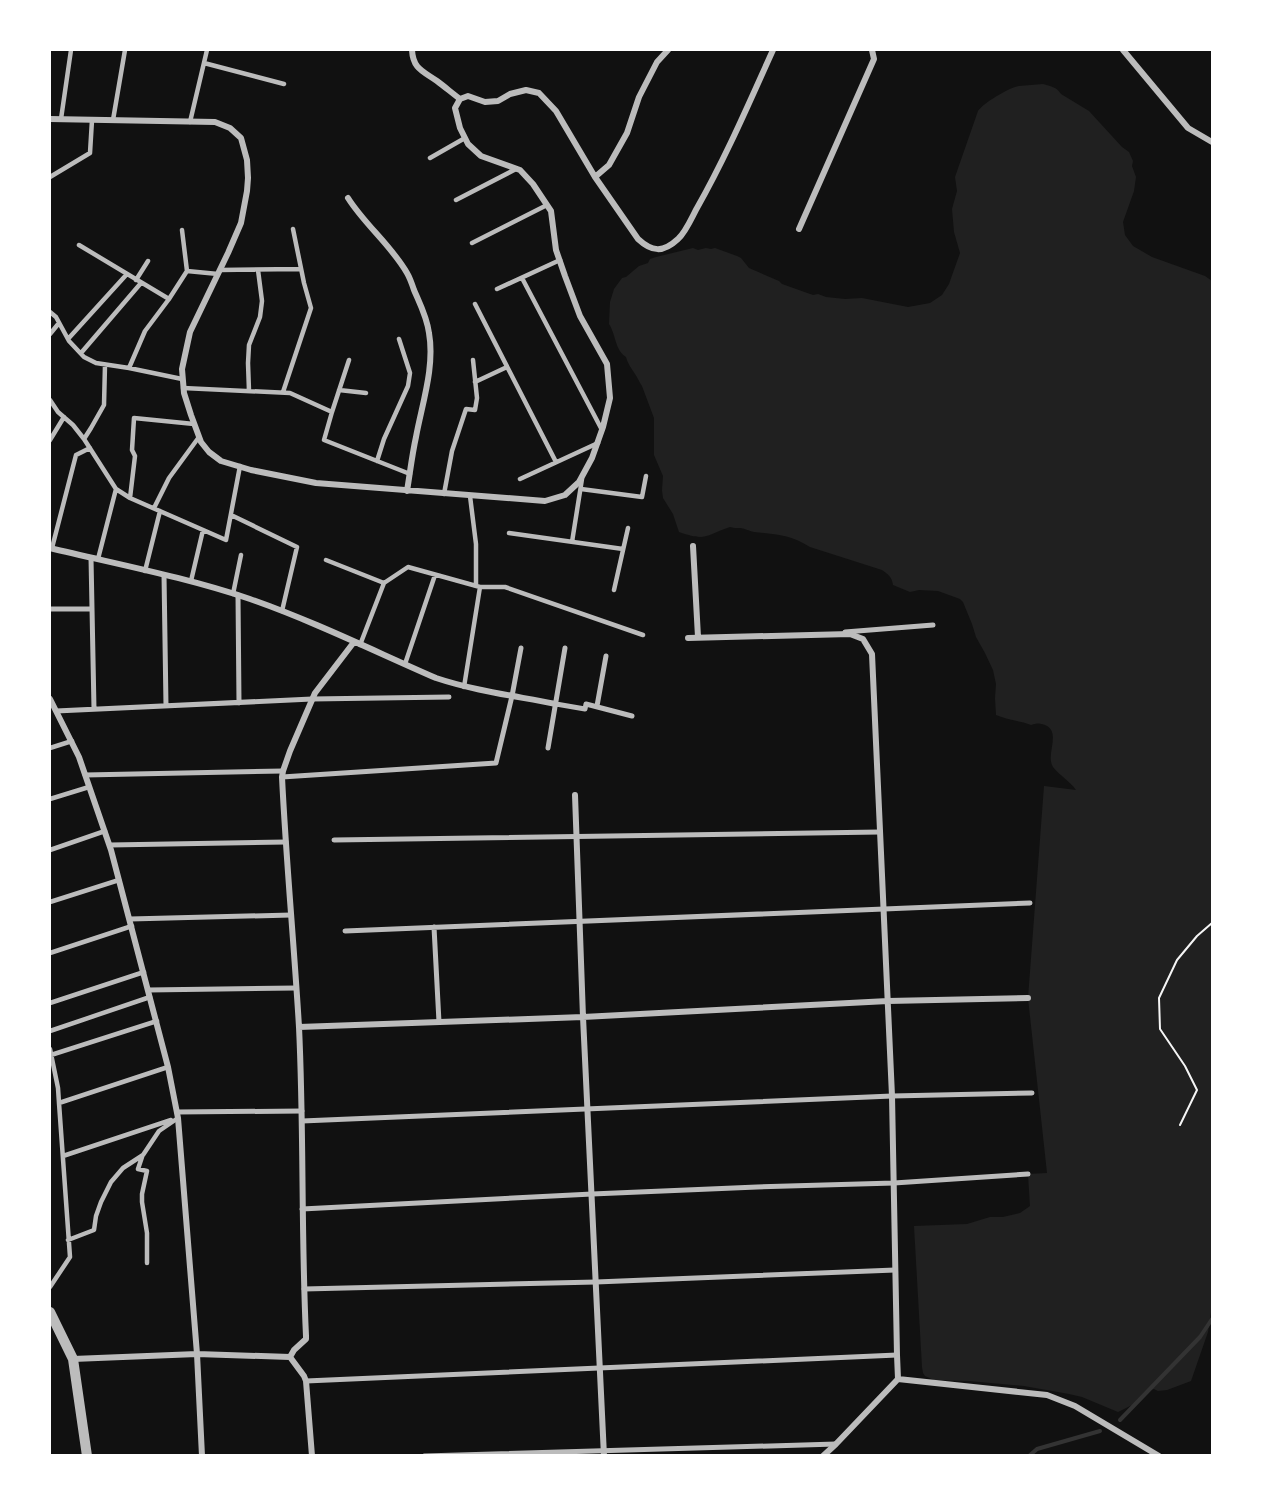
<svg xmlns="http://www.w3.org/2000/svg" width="1262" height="1505" viewBox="0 0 1262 1505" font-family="'DejaVu Sans',sans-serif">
<rect width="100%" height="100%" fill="#111"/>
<path fill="#202020" d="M1043 84C1050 86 1057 87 1061 94L1089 111 1122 147 1129 152 1133 161 1132 166 1136 177 1134 191 1123 222 1125 235 1133 246 1152 257 1205 276 1212 281V1306L1208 1332 1191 1381 1167 1390 1158 1391 1154 1389 1146 1391 1134 1404 1118 1412 1082 1397 1069 1394 1024 1386 969 1381 934 1380 925 1376 923 1373 922 1367 914 1226 967 1224 990 1217H1003L1020 1213 1030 1206 1028 1174 1047 1173 1028 998 1044 786 1076 790C1070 781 1060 776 1053 767 1045 755 1062 732 1045 725 1039 723 1037 723 1031 725 1020 721 1008 720 996 715L995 698 996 684 993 670 985 653 976 637 972 624 963 602 960 599 938 591 919 590 910 592 893 585C892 577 888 574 882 570L810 547C791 535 776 534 754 532 749 531 744 528 740 528 736 528 733 528 730 527 705 535 707 542 679 532L673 514 663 498 662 490 663 476 654 455V418L642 386C639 382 638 378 635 374 631 368 628 364 626 357 615 350 616 335 609 324L610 302 614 289 622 278 626 277 639 266 648 263 650 259 656 257 693 248 698 250 706 248 711 249 715 248 737 256 741 258 749 268 779 281 782 284 813 295 818 294 826 297 845 299 862 298 908 307 930 303 942 295 949 284 960 253 954 232 952 209 957 191 955 177 978 111C983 103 1010 87 1019 86 1027 85 1035 85 1043 84Z"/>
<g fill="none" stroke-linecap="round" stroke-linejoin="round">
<path stroke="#333" stroke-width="4" d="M1120 1420 1200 1337 1212 1319
M1029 1456 1037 1449 1100 1431"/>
<path stroke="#f5f5f5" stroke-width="2" d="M1180 1125 1197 1090 1185 1066 1160 1029 1159 998 1177 960 1197 936 1212 923"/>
<path stroke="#bcbcbc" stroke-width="4.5" d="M204 63 284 84
M61 119 71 50
M113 120 125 50
M190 122 207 50
M430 158 465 138
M50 177 90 153 92 120
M456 200 516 169
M472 243 547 205
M79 245 169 299
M220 270 301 269
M187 271 218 274
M522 278 602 430
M136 280 148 261
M497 289 560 260
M475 304 556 462
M50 312 56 317 69 341 84 357 96 363 129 368 182 379
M50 334 59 323
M68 339 127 274
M81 353 141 283
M129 368 145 331 169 299 187 271 182 230
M475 382 507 367
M183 388 290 393 332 412 324 440 410 474
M339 390 366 393
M249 391 248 363 249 345 260 317 262 301 258 270
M283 392 311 308 304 283 293 229
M50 400 58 412 73 425 84 439 116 489 130 498 226 540 240 466
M332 412 349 360
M84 439 91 428 104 405 105 365
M50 440 64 417
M377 461 384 439 408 386 410 373 399 339
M520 479 598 443
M581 489 642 497 646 476
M444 494 452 451 466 409 475 410 477 398 473 360
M470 496 476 544V586
M130 498 135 456 132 450 134 418 194 424
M154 508 169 478 199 437
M231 515 297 547 282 611
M509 533 623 549
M572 542 582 479
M52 548 76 455 90 448
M98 559 116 489
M326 560 384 583 360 645
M145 571 160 511
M191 581 203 530
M384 583 408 567 480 587H505L643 635
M614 590 628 528
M233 594 241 555
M405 664 435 575
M464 687 480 587
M50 748 72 741
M50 799 89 787
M50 850 105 831
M50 902 119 880
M50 953 132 926
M50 1003 144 972
M50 1031 150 997
M50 1049 58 1088 59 1103 70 1257 50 1287
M51 1055 157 1021
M59 1103 168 1067
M63 1156 171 1120
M142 1157 138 1169 147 1171 142 1194V1202L147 1233V1263
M68 1240 94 1230 96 1216 101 1202 111 1182 123 1168 143 1155 159 1131 178 1118"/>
<path stroke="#bcbcbc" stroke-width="5" d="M91 558 94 709
M164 575 166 706
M238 595 239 703
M50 609H92
M845 632 933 625
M556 704 585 709 586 704 632 716
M597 706 606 656
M56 711 312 699 449 697
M548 748 565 648
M85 775 283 771
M282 777 496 763 512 696 521 648
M334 840 880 832
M110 845 286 842
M130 919 291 915
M434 927 439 1022
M345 931 1030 903
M148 990 296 988
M177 1112 302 1111
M302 1121 892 1096 1032 1093
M302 1209 592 1194 757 1187 894 1183 1028 1174
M304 1289 596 1282 895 1270
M306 1381 897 1355
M424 1456 836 1444"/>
<path stroke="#bcbcbc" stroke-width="6" d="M412 50C413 69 423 71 437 81 445 87 452 93 460 99
M1123 50 1188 128 1212 142
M460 99 468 96 485 102 498 101 510 94 526 90 539 93 556 111 595 177 638 239C652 252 663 253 678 239 686 232 692 217 697 208 726 157 749 103 773 50
M50 119 215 122 230 128 241 138 247 160 248 178 247 191 241 223 228 253 190 332 182 369 184 393 191 415 201 442 209 452 221 461 251 470 316 483 545 501 565 495 579 482 592 458 603 427 610 398 607 364 580 316 565 276 556 250 551 211 533 184 520 170 481 156 468 144 460 128 455 108 460 99
M595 177 609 165 627 133 639 97 657 62 668 50
M348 198C365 225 391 245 407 273 410 278 412 284 414 290 420 304 427 317 429 333 435 367 422 404 416 437 412 455 410 473 407 491
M799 229 874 59 872 50
M693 546 698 637
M50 548C116 564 185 577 250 599 313 621 374 651 436 678 475 691 516 696 556 704
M688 638 850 634 863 639 872 654 892 1096 897 1355 898 1379
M50 699 79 757 111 850 168 1067 178 1118 197 1354 202 1456
M575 795 583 1017 604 1456
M299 1027 583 1017 888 1001 1028 998
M73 1359 197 1354 290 1357
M312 1456 306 1381 304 1376 290 1357 294 1350 306 1339V1336C301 1233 304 1130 299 1027 294 943 286 860 282 777L283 771 290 751 315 693 354 642
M823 1456 836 1444 898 1379 1047 1395 1075 1406 1159 1456"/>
<path stroke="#bcbcbc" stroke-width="10" d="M50 1312 73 1359 87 1456"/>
</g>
<rect width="1262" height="1505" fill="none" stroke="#ffffff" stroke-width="102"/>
</svg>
